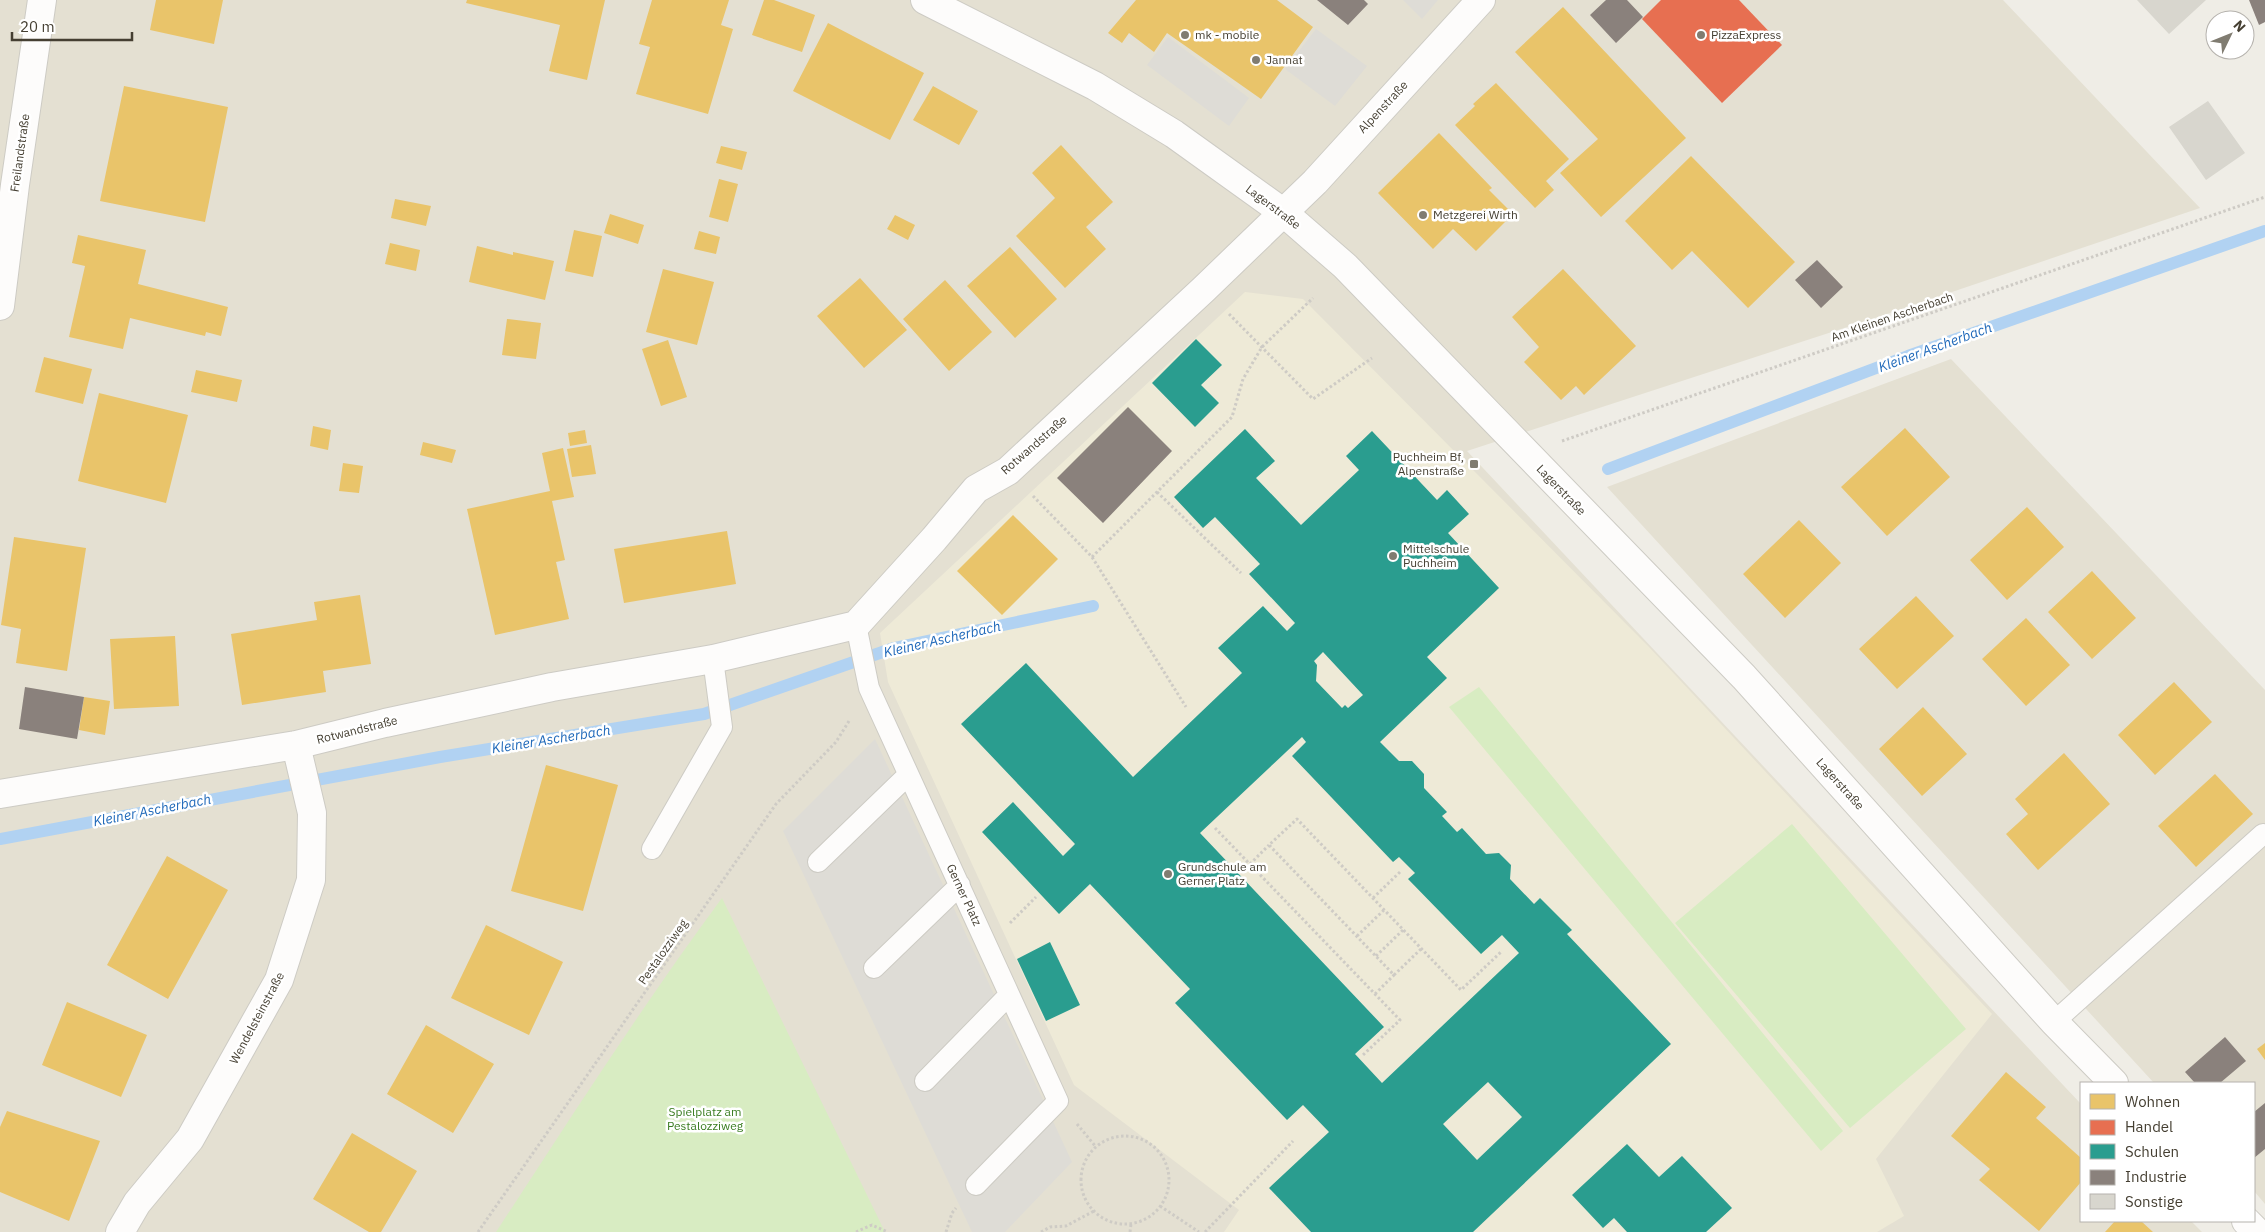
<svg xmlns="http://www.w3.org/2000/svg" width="2265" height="1232" viewBox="0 0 2265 1232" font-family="'IBM Plex Sans',sans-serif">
<rect width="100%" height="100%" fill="#efede6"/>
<path fill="#e4e0d2" d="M0 0H2003L2200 208 1881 316 1467 451 2081 1104V1221H2191L2202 1232H0Z
M1951 359 2265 690V1204L2254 1191V1083H2154L1607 487Z"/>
<path fill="#eeead7" d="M1245 292 1303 299 1649 647 1992 1014 1876 1159 1904 1216 1877 1232H1224L1239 1210 1074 1085 888 682 880 633Z"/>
<path fill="#d8ecc2" d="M1479 687 1843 1131 1821 1151 1449 707Z
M1792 824 1966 1029 1850 1128 1675 923Z
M722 898 885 1232H496C570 1119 642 1006 722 898Z"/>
<path fill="#dedcd6" d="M1403 0H1438L1422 19Z
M1316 29 1367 66 1335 106 1285 69Z
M1168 37 1249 98 1229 126 1147 65Z
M875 739 1072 1162 1005 1232H972L783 831Z"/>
<path fill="#e9c46a" d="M156 0H223L214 44 150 30Z
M467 0H605L587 80 549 71 560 25 466 3Z
M652 0H729L721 25 733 29 708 114 636 94 650 47 639 44Z
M764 0H774L815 15 802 52 752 35Z
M1136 0H1277L1313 27 1261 99 1167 33 1154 52 1129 33 1122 43 1108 33Z
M1563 7 1686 138 1601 217 1560 173 1598 139 1515 52Z
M828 23 924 73 890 140 793 91Z
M1496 83 1569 159 1546 181 1554 190 1535 208 1455 125 1475 106 1473 104Z
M124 86 228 107 205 222 100 201Z
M933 86 978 111 959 145 913 120Z
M1439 133 1492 188 1489 190 1513 214 1476 251 1453 229 1433 249 1378 193Z
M1061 145 1113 202 1086 227 1106 249 1065 288 1016 236 1055 198 1032 173Z
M721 146 747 152 742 170 716 163Z
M1691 156 1795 262 1748 308 1692 251 1672 270 1625 221Z
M719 179 738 184 728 222 709 217Z
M395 199 431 206 426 226 391 218Z
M610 214 644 225 638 244 604 233Z
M895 215 915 225 908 240 887 229Z
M574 230 602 236 593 277 565 271Z
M699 231 720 237 716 254 694 249Z
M78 235 146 250 138 284 228 307 221 336 206 332 205 336 130 318 123 349 69 337 85 266 72 263Z
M390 243 420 250 416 271 385 264Z
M477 246 513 255V252L554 261 545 300 469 282Z
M1010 247 1057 299 1015 338 967 286Z
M663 269 714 282 697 345 646 332Z
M1563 269 1636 346 1584 395 1576 386 1561 400 1524 362 1539 347 1512 317Z
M860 278 907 330 864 368 817 316Z
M945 280 992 332 949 371 903 319Z
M507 319 541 323 536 359 502 355Z
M668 340 687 397 661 406 642 349Z
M44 357 92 369 83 404 35 392Z
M196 370 242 380 237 402 191 392Z
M99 393 188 415 166 503 78 481Z
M313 426 331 430 328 450 310 446Z
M1905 428 1950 477 1887 536 1841 487Z
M585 430 587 443 570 446 568 433Z
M423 442 456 450 452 463 420 455Z
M591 445 596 474 572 477 567 449Z
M563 448 574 497 552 501 565 560 556 562 569 619 495 635 467 509 550 491 542 453Z
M343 463 363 466 359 493 339 491Z
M2027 507 2064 547 2007 600 1970 560Z
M1013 515 1058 559 1002 615 957 571Z
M1799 520 1841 563 1785 618 1743 574Z
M727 531 736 584 624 603 614 549Z
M14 537 86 548 67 671 16 663 21 629 1 625Z
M2092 571 2136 618 2092 659 2048 612Z
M360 595 371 664 323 671 326 692 242 705 231 634 317 620 314 602Z
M1916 596 1954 636 1897 689 1859 649Z
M2026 618 2070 665 2026 706 1982 659Z
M175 636 179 706 114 709 110 639Z
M2174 682 2212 722 2155 775 2118 735Z
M84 697 110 701 105 735 79 730Z
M1923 707 1967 754 1922 796 1879 749Z
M2064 753 2110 804 2038 870 2006 834 2028 814 2015 799Z
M546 765 618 785 583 911 511 891Z
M2215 774 2253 814 2196 867 2158 826Z
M167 856 228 890 168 999 107 965Z
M486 925 563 962 529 1035 451 998Z
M67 1002 147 1035 121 1097 42 1065Z
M426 1025 494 1064 453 1133 387 1094Z
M2265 1043V1060L2257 1049Z
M2006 1072 2046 1107 2036 1118 2081 1158V1182L2039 1231 1979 1180 1990 1169 1951 1136Z
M7 1111 100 1141 69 1221 0 1192V1127Z
M352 1133 417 1171 381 1232H369L313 1199Z
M2115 1221H2141L2153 1232H2105Z"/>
<path fill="#e76f51" d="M1661 0H1739L1782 45 1722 103 1642 19Z"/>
<path fill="#2a9d8f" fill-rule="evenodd" d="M1196 339 1222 365 1201 385 1219 403 1195 427 1152 383Z
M1245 429 1275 461 1256 478 1301 525 1359 470 1346 456 1372 431 1437 500 1447 490 1469 514 1448 533 1499 588 1427 657 1447 678 1380 742 1399 761H1412L1424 774V788L1447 812 1442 816 1457 832 1462 828 1486 854 1499 853 1511 865 1510 879 1534 904 1540 898 1572 930 1567 934 1671 1044 1473 1232H1311L1269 1188 1329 1132 1303 1105 1287 1120 1175 1003 1190 989 1090 884 1059 914 982 832 1013 802 1063 856 1075 844 961 724 1026 663 1133 777 1242 673 1218 648 1263 606 1287 631 1295 623 1249 574 1260 564 1215 517 1203 528 1174 497ZM1323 652 1363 695 1348 708 1345 705 1342 708 1316 681 1317 665 1314 661ZM1302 737 1306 742 1292 756 1393 862 1399 857 1415 873 1408 879 1481 954 1502 935 1519 953 1382 1083 1355 1054 1384 1027 1200 833ZM1488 1082 1522 1117 1477 1160 1443 1124Z
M1050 942 1080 1005 1046 1021 1017 959Z
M1627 1144 1659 1177 1682 1156 1732 1208 1706 1232H1627L1614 1218 1603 1228 1572 1195Z"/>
<path fill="#8a817c" d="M1317 0H1364L1368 4 1348 25Z
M1606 0H1627L1643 17 1616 43 1590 15Z
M2249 0H2265V22L2259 25Z
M1817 260 1843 287 1821 308 1795 280Z
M1128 407 1172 451 1103 523 1057 478Z
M25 687 84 697 77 739 19 729Z
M2225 1037 2246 1061 2220 1083H2195L2185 1072Z
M2265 1103V1149L2254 1158V1112Z"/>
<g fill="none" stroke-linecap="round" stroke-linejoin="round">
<path stroke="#b1d2f2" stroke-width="12" d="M1608 469 1908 356 2265 231
M0 839 440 757 704 714 894 648 1093 606"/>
</g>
<path fill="#d8d6ce" d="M2137 0H2206L2169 34Z
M2208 101 2245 153 2206 180 2169 127Z"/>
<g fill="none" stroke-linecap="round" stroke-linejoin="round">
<g stroke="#cdcbc4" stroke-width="22">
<path id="service" d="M856 625 869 688 1058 1101 976 1185
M652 849 722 727 713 659
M818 862 908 775
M874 968 960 885
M2054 1022 2263 834
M925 1081 1008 996"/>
</g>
<g stroke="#cdcbc4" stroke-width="30">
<path id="minor" d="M0 306 15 185 42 0
M0 794 296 745 385 723 552 687 713 659 856 625 934 539 976 489 1008 471 1204 289 1315 182 1481 0
M120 1232 137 1203 190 1139 279 980 311 880 312 813 296 745"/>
</g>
<g stroke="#cdcbc4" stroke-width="30">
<path id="tertiary" d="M925 0 1095 86 1174 134 1284 213 1345 266 1744 677 2054 1022 2114 1083
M2246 1221 2257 1232"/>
</g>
<path stroke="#cecbc5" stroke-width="3" stroke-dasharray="2.5 2.5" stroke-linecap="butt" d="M1229 314 1313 399 1372 358
M1562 441 2265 197
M1157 492 1241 573
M1033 496 1092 557 1186 707
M1092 557 1232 417 1243 379 1262 347 1313 298
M1215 828 1400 1020 1363 1055
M1250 864 1269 845
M1373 898 1400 872
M1010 923 1036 897
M1357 936 1384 910
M1421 949 1394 975 1269 845 1297 819 1461 990 1502 951
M1376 956 1403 930
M1375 994 1394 975
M1077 1124 1096 1147
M1081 1180a44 44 0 1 1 88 0a44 44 0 1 1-88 0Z
M1160 1206 1199 1232
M478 1232 776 804 836 742 849 721
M856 1232 872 1225 888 1232
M946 1232 952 1213 956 1208
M1041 1232 1050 1227 1066 1226 1094 1211
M1130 1232 1131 1224
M1205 1232 1293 1141"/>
<use href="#service" stroke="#fdfcfb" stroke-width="20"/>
<use href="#minor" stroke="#fdfcfb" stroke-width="28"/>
<use href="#tertiary" stroke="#fdfcfb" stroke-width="28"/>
</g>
<g fill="#807c71" stroke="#fff" stroke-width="2">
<circle cx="1185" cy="35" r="5"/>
<circle cx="1701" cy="35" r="5"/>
<circle cx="1256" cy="60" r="5"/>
<circle cx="1423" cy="215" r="5"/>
<rect x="1469" y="459" width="10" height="10" rx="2.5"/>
<circle cx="1393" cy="556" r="5"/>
<circle cx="1168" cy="874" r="5"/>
</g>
<g text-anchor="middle" stroke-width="5" stroke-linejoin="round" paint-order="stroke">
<g font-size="12" fill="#453f32" stroke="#fff" text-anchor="start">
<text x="1195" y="39">mk - mobile</text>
<text x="1711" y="39">PizzaExpress</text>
<text x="1266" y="64">Jannat</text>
<text x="1433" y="219">Metzgerei Wirth</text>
<text x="1464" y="461" text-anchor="end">Puchheim Bf,<tspan x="1464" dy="14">Alpenstraße</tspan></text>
<text x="1403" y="553">Mittelschule<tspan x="1403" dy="14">Puchheim</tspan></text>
<text x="1178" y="871">Grundschule am<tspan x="1178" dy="14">Gerner Platz</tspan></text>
</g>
<g font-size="12" fill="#453f32" stroke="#fff">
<text transform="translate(1383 107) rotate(-47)" y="4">Alpenstraße</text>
<text transform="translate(20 153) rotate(-82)" y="4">Freilandstraße</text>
<text transform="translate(1273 207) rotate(37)" y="4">Lagerstraße</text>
<text transform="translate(1892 317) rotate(-19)" y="4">Am Kleinen Ascherbach</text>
<text transform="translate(1034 445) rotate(-41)" y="4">Rotwandstraße</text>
<text transform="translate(1561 490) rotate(46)" y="4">Lagerstraße</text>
<text transform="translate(357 730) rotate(-14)" y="4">Rotwandstraße</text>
<text transform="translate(1840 784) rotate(48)" y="4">Lagerstraße</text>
<text transform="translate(964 895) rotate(65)" y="4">Gerner Platz</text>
<text transform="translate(663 952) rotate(-55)" y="4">Pestalozziweg</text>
<text transform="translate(257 1018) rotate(-62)" y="4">Wendelsteinstraße</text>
</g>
<g font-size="12" fill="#397c20" stroke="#fff">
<text x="705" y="1116">Spielplatz am<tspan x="705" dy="14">Pestalozziweg</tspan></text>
</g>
<g font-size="14" font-style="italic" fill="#216aba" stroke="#fff">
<text transform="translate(1935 347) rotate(-20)" y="5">Kleiner Ascherbach</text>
<text transform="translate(942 639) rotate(-13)" y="5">Kleiner Ascherbach</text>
<text transform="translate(551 739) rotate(-9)" y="5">Kleiner Ascherbach</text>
<text transform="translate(152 810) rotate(-11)" y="5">Kleiner Ascherbach</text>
</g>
</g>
<rect x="2080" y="1082" width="175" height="140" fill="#ffffff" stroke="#b5b2ad"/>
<rect x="2090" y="1094" width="25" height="15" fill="#e9c46a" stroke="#b5b2ad"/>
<text x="2125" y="1107" font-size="15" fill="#453f32">Wohnen</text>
<rect x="2090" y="1120" width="25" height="15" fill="#e76f51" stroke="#b5b2ad"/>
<text x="2125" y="1132" font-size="15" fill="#453f32">Handel</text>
<rect x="2090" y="1144" width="25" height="15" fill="#2a9d8f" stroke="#b5b2ad"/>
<text x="2125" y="1157" font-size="15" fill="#453f32">Schulen</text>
<rect x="2090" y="1170" width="25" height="15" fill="#8a817c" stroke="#b5b2ad"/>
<text x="2125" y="1182" font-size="15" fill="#453f32">Industrie</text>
<rect x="2090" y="1194" width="25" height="15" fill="#d8d6ce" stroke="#b5b2ad"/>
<text x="2125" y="1207" font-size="15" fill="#453f32">Sonstige</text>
<g transform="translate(2230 35) rotate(47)"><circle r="24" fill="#ffffff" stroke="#b5b2ad"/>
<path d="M0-4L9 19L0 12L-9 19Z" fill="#807c71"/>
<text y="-8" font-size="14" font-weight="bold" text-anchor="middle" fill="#453f32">N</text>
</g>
<path d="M12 32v8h120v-8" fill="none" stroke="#453f32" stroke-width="2.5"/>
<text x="20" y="32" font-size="15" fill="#453f32" stroke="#ffffff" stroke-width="4" paint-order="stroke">20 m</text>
</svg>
